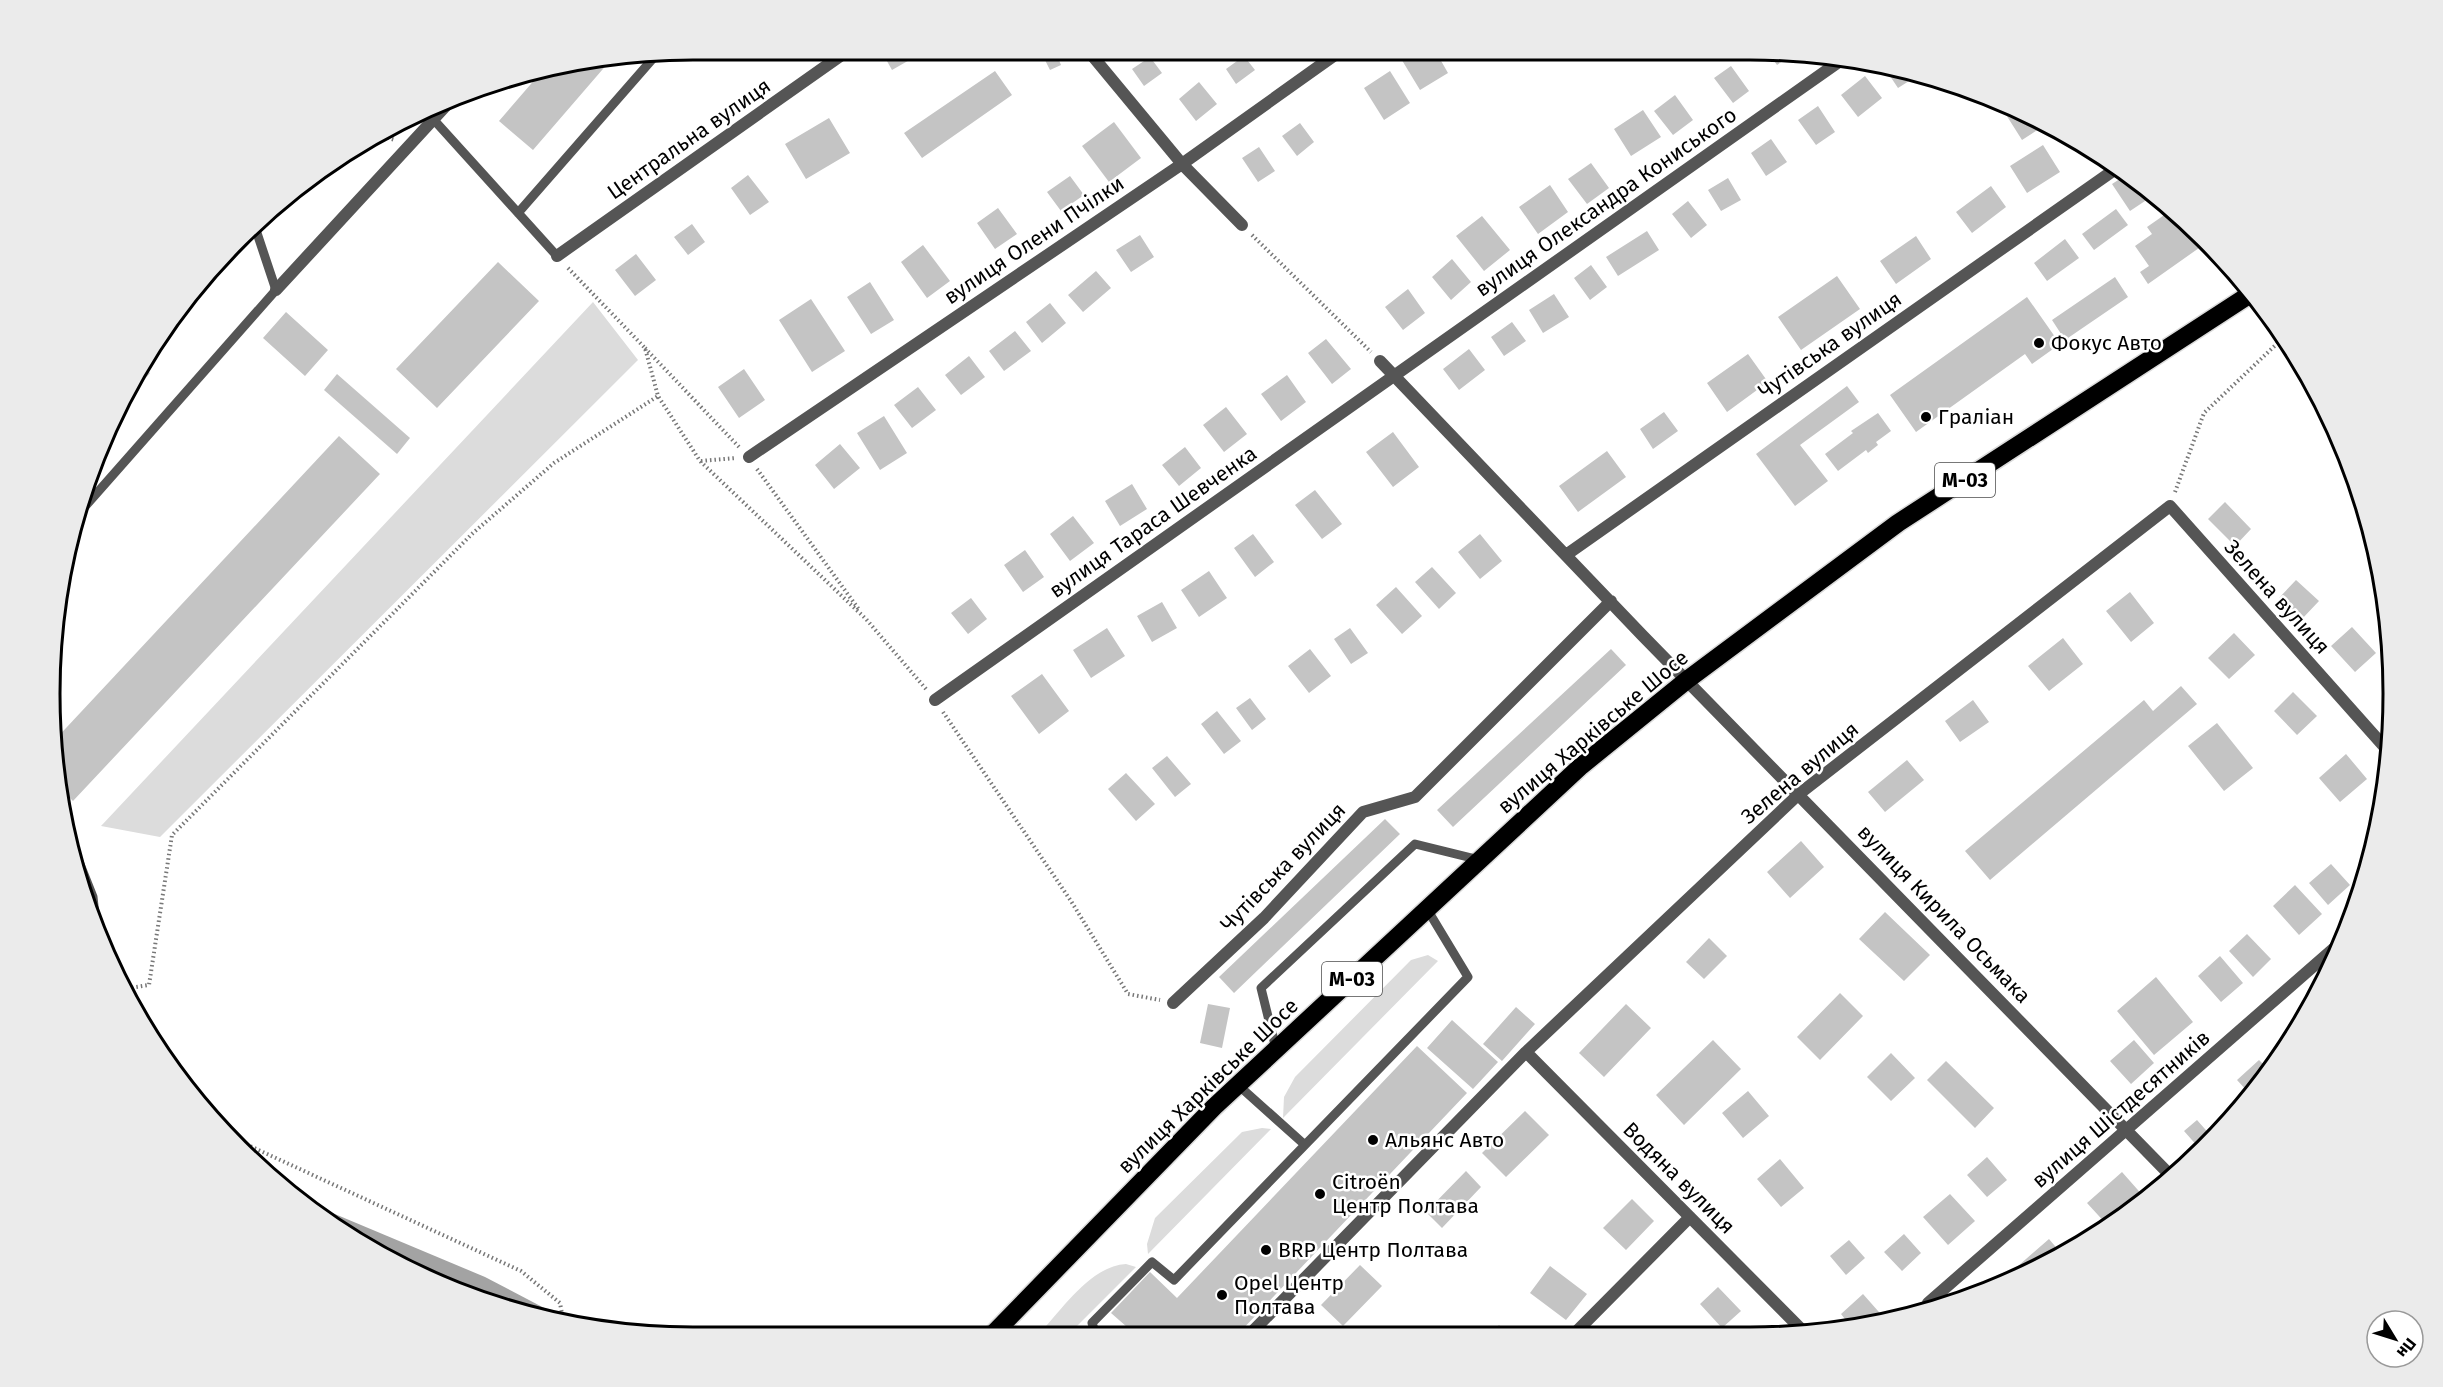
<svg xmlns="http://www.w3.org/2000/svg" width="2443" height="1387" viewBox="0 0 2443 1387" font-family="'Fira Sans',sans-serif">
<rect width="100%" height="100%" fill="#fff"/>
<path fill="#dcdcdc" d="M593 302 638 360 160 837 101 826Z
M1428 955 1438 961 1283 1118 1284 1097 1295 1077 1411 960Z
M1262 1128 1271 1129 1148 1254 1147 1244 1155 1218 1242 1132Z
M1126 1264 1136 1267 1068 1335H1038C1062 1310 1090 1266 1126 1264Z"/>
<path fill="#a3a3a3" d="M299 1199 485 1277 548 1310V1316L487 1303 371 1251Z"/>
<path fill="#c4c4c4" d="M1767 51H1791L1796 52 1777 65Z
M1397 52H1436L1448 73 1420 90Z
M1056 53 1061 65 1050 70 1044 58Z
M883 54H920L892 70Z
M609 55H615L533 150 499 121 543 70Z
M1244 56 1255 70 1236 84 1226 69Z
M1150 57 1162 73 1144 86 1132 69Z
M1731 66 1749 91 1733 103 1714 78Z
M1886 70 1896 72 1917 76 1898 88Z
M995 71 1012 95 922 158 904 133Z
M1390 71 1410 103 1384 120 1364 88Z
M1865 76 1882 98 1858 117 1841 95Z
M1199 82 1217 104 1196 121 1179 99Z
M1675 95 1693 120 1673 135 1654 111Z
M1998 102 2038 121 2042 127 2022 140Z
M1818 106 1835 132 1816 145 1798 120Z
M1643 110 1661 137 1631 156 1614 129Z
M829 118 850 153 806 179 785 144Z
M1114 122 1141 158 1109 182 1082 146Z
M1300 123 1314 142 1297 156 1282 136Z
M1771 139 1787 162 1766 176 1751 153Z
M2043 145 2060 172 2027 193 2010 166Z
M1259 147 1275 171 1258 182 1242 158Z
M1591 163 1609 188 1587 204 1568 179Z
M748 175 769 202 750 215 731 188Z
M2126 175 2154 195 2130 211 2112 184Z
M1070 176 1084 195 1061 211 1047 192Z
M1728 178 1741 200 1721 211 1708 190Z
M1550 185 1568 212 1538 234 1519 207Z
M1991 186 2006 207 1972 233 1956 212Z
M1688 201 1707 225 1691 238 1672 214Z
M998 208 1017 234 995 249 977 223Z
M2116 209 2128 225 2094 250 2082 234Z
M2170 211 2199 248 2148 284 2140 272 2149 266 2135 246 2152 234 2147 227Z
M1482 216 1510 250 1484 271 1456 236Z
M692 224 705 242 688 255 674 237Z
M1647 231 1659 250 1618 276 1606 257Z
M1140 235 1154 257 1131 272 1116 250Z
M1916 236 1931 259 1896 284 1880 261Z
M2065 239 2079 258 2047 281 2034 263Z
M923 245 950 281 927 298 901 262Z
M636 254 656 280 635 296 615 270Z
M1452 259 1471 282 1451 300 1432 277Z
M498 262 539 301 437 408 396 369Z
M1591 265 1607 287 1590 300 1574 278Z
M1096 271 1111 288 1083 312 1068 295Z
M1837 276 1860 309 1801 350 1778 317Z
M2115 277 2128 297 2065 340 2052 320Z
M870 282 894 320 871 334 847 297Z
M1408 289 1425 313 1403 330 1385 307Z
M1554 294 1569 317 1543 333 1529 310Z
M2027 297 2060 344 2032 364 2025 354 1916 432 1890 395Z
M811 299 845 351 812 372 779 320Z
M1050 303 1066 323 1042 343 1026 322Z
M286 312 328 350 305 376 263 338Z
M1512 322 1526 341 1504 356 1491 337Z
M1015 331 1031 351 1004 371 989 351Z
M1326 339 1351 369 1332 384 1308 353Z
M1469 349 1485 370 1459 390 1443 369Z
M1748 354 1768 382 1727 412 1707 383Z
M969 356 985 377 961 395 945 375Z
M141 365 150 373 114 416 116 409Z
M744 369 765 400 739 418 718 387Z
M337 374 410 438 397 454 324 390Z
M1287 375 1306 402 1281 421 1261 394Z
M1847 386 1859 402 1800 445 1828 481 1795 506 1756 454Z
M918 387 936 410 912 428 894 405Z
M1226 407 1247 434 1224 452 1203 425Z
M1664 412 1678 431 1653 449 1640 429Z
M1878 413 1891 431 1876 442 1878 445 1868 453 1866 450 1838 471 1825 454 1853 433 1851 431Z
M884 416 907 453 880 470 857 433Z
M1393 432 1419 467 1393 487 1366 452Z
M339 436 380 474 73 801 58 786 52 743Z
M840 444 860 468 834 489 815 465Z
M1185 447 1201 468 1179 486 1162 465Z
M1607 451 1626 477 1578 512 1559 486Z
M1132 484 1147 509 1120 526 1105 501Z
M1315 490 1342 524 1322 539 1295 505Z
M2225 502 2251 529 2235 546 2208 519Z
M1073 516 1094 543 1070 561 1050 534Z
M1253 534 1274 562 1255 577 1234 548Z
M1480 534 1502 561 1480 579 1458 552Z
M1025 550 1044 577 1023 592 1004 565Z
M1432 567 1456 593 1439 609 1415 582Z
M1209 571 1227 598 1199 617 1181 590Z
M2296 580 2319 601 2301 620 2279 598Z
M1396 587 1422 616 1402 634 1376 605Z
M2130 592 2154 623 2131 642 2106 611Z
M971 598 987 619 968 634 951 613Z
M1162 602 1177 628 1152 642 1137 616Z
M2352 627 2376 653 2355 672 2331 646Z
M1107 628 1125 656 1091 678 1073 650Z
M1350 628 1368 653 1351 664 1334 639Z
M2234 633 2255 655 2229 679 2208 658Z
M2063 638 2083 664 2049 691 2028 666Z
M1310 649 1331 676 1309 693 1288 666Z
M1611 649 1626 665 1453 827 1437 810Z
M1042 674 1069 711 1039 734 1011 696Z
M2181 686 2197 704 1990 880 1965 851 2144 700 2153 711Z
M2293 692 2317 716 2297 735 2274 711Z
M1250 698 1266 719 1252 730 1236 708Z
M1973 700 1989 722 1960 742 1945 721Z
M1217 711 1241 741 1224 754 1201 724Z
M2217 723 2253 768 2224 791 2188 746Z
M2346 754 2367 779 2340 802 2319 778Z
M1167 756 1191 784 1175 797 1152 768Z
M1907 760 1924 780 1885 812 1868 792Z
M1126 773 1155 804 1136 821 1108 789Z
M1385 819 1400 834 1234 993 1219 977Z
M1801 841 1824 867 1790 898 1767 872Z
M2331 864 2350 885 2328 905 2309 883Z
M2295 885 2322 914 2299 935 2273 906Z
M1885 912 1930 955 1904 981 1859 939Z
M2247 934 2271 959 2253 977 2229 951Z
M1709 938 1727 956 1704 979 1686 962Z
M2220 956 2243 983 2221 1002 2198 976Z
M2156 977 2193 1022 2154 1055 2117 1011Z
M1840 993 1863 1016 1820 1060 1797 1037Z
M1208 1004 1230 1008 1222 1048 1200 1043Z
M1626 1004 1651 1028 1604 1077 1579 1053Z
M1516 1007 1535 1024 1502 1061 1483 1044Z
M2309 1011 2307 1016 2295 1031 2291 1027Z
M1452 1020 1498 1062 1473 1089 1427 1048Z
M1713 1040 1741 1069 1684 1125 1656 1095Z
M2134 1040 2154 1063 2131 1084 2110 1061Z
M1417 1046 1467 1093 1238 1334H1135L1111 1313 1150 1272 1177 1298Z
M1891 1053 1915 1078 1891 1101 1867 1077Z
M2259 1060 2267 1068 2248 1092 2237 1080Z
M1946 1061 1994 1108 1975 1128 1927 1080Z
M1748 1091 1769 1116 1743 1138 1722 1113Z
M1525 1111 1549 1135 1506 1177 1482 1153Z
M2197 1120 2212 1137 2199 1148 2184 1131Z
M1987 1157 2007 1180 1987 1197 1967 1175Z
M1780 1159 1804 1188 1781 1207 1757 1179Z
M1466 1171 1481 1187 1442 1228 1426 1212Z
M2122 1172 2145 1198 2109 1227 2087 1203Z
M1950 1194 1975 1221 1948 1245 1923 1217Z
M1632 1199 1654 1221 1626 1250 1603 1228Z
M1904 1234 1921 1253 1902 1271 1884 1252Z
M2049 1239 2060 1252 2012 1276 2010 1273Z
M1849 1240 1865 1258 1846 1275 1830 1256Z
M1360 1265 1382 1286 1343 1326 1321 1305Z
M1550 1266 1587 1294 1566 1320 1530 1293Z
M1718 1287 1741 1311 1722 1328 1700 1304Z
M1863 1294 1886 1320 1852 1328 1841 1314Z
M1499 1325 1508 1333H1491Z"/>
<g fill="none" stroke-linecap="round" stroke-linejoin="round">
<g stroke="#dbdbdb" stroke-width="21">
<path id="highway" d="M992 1335 1214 1107 1581 766 1687 680 1898 523 2252 293"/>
</g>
<path stroke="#777" stroke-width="4" stroke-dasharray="1.5 3" stroke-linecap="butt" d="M379 135 395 140
M1252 235 1371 352
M568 268 645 348 658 396 700 461 866 619 926 689
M645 348 739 447
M701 461 736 458
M757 469 860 611
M2175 492 2204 413 2283 338
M943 712 1071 901 1128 994 1160 1000
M123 989 149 985 172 835 473 533 554 463 658 396
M226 1135 521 1271 560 1303 563 1319"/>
<path stroke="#555" stroke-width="9" d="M434 120 557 256
M518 213 656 55
M74 519 276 290 254 224
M62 819 93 897 97 934
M1276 1049 1261 988 1415 844 1480 860
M1238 1085 1305 1145
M1096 1335 1092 1323 1152 1262 1174 1280 1468 977 1427 909"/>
<path stroke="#555" stroke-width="12" d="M1090 53 1182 164 1242 225
M557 256 843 54
M276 290 454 97
M1380 361 1642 635 2171 1176
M749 457 1182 164 1339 52
M1566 555 2117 168
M935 700 1840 61
M1173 1003 1264 918 1363 812 1415 797 1611 601
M1526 1052 1804 1332
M1928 1303 2340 943
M1575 1333 1690 1217
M1250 1334 1526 1052 1799 794 2170 506 2389 752"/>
<use href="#highway" stroke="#000" stroke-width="18"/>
</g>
<g fill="#000" stroke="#fff" stroke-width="2">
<circle cx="2039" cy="343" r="6"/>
<circle cx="1926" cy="417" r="6"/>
<circle cx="1373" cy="1140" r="6"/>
<circle cx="1320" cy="1194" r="6"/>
<circle cx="1266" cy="1250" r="6"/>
<circle cx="1222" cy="1295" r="6"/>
</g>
<g text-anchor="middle" stroke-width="5" stroke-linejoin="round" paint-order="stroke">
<g fill="#fff" stroke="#4c4c4c" stroke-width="1.5">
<rect x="1935" y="463" width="60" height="34" rx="4.5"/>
<rect x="1322" y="962" width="60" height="34" rx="4.5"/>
</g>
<g font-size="20" font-weight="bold" fill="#000">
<text x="1965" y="487">М-03</text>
<text x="1352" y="986">М-03</text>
</g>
<g font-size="21" fill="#000" stroke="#fff">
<text transform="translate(689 139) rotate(-35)" y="7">Центральна вулиця</text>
<text transform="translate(1606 202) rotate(-35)" y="7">вулиця Олександра Кониського</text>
<text transform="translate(1034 240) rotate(-34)" y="7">вулиця Олени Пчілки</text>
<text transform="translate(1830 345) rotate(-35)" y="7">Чутівська вулиця</text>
<text transform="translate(1153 522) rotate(-35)" y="7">вулиця Тараса Шевченка</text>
<text transform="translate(2277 597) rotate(48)" y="7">Зелена вулиця</text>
<text transform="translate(1593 732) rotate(-40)" y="7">вулиця Харківське Шосе</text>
<text transform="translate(1800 773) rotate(-40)" y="7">Зелена вулиця</text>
<text transform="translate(1283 867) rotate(-46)" y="7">Чутівська вулиця</text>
<text transform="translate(1944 914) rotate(46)" y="7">вулиця Кирила Осьмака</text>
<text transform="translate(1208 1086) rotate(-44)" y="7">вулиця Харківське Шосе</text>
<text transform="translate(2121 1109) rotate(-41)" y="7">вулиця Шістдесятників</text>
<text transform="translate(1679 1178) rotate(45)" y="7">Водяна вулиця</text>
</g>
<g font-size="21" fill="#000" stroke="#fff" text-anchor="start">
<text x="2051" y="350">Фокус Авто</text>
<text x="1938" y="424">Граліан</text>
<text x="1385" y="1147">Альянс Авто</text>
<text x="1332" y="1189">Citroën<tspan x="1332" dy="24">Центр Полтава</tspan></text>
<text x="1278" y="1257">BRP Центр Полтава</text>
<text x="1234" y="1290">Opel Центр<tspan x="1234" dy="24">Полтава</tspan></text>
</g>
</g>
<path d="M0 0H2443V1387H0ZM693 60H1750A633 633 0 0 1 2383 693V694A633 633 0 0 1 1750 1327H693A633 633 0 0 1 60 694V693A633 633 0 0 1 693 60Z" fill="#ebebeb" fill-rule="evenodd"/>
<path fill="none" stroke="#000" stroke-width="3" d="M693 60H1750A633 633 0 0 1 2383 693V694A633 633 0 0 1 1750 1327H693A633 633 0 0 1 60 694V693A633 633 0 0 1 693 60Z"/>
<g transform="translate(2395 1339) rotate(128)"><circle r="28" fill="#ffffff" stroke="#999999" stroke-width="1.5"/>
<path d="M0-4.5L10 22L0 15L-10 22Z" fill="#000000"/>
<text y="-9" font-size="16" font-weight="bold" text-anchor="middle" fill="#000000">Пн</text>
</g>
</svg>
